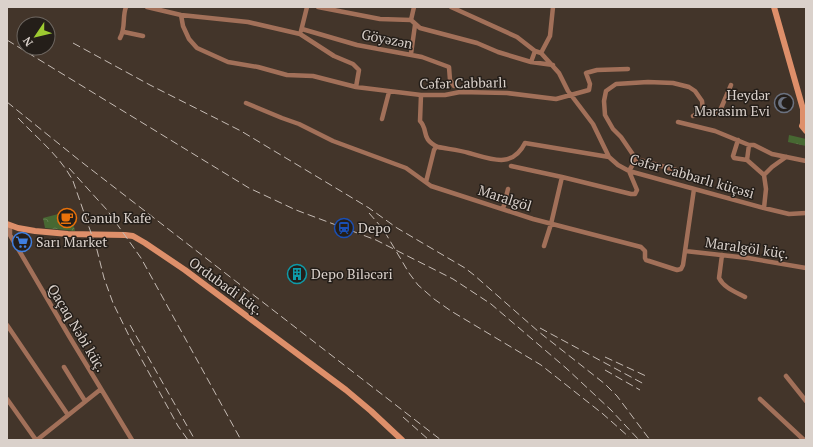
<svg xmlns="http://www.w3.org/2000/svg" width="813" height="447" viewBox="0 0 813 447" font-family="'PT Serif',serif">
<defs>
<pattern id="grass-tufts" width="24" height="20" patternUnits="userSpaceOnUse"><rect width="24" height="20" fill="#476832"/><path d="M3 7l-1-3M5 7V3M7 7l1-3M15 17l-1-3M17 17v-4M19 17l1-3" fill="none" stroke="#617d4e"/></pattern>
<pattern id="forest-crowns" width="20" height="18" patternUnits="userSpaceOnUse"><rect width="20" height="18" fill="#476832"/><path d="M2 6a3 3 0 1 1 6 0M12 15a3 3 0 1 1 6 0" fill="none" stroke="#617d4e"/></pattern>
</defs>
<rect width="100%" height="100%" fill="#43352a"/>
<path fill="url(#grass-tufts)" d="M789 135 806 139V146L788 142Z"/>
<path fill="url(#forest-crowns)" d="M70 211 75 231 45 228 43 218Z"/>
<g fill="none" stroke-linecap="round" stroke-linejoin="round">
<path stroke="#a27059" stroke-width="4.5" d="M147 7 181 15 248 22 300 34 334 56 353 64 359 70 356 87
M318 7 380 19 411 20 414 7
M451 7 517 37 535 51 541 53 559 73 568 91 593 124 609 157 618 165 629 171 764 208 789 214 806 213
M181 15 183 26 189 39 197 48 228 62 258 67 287 75 313 76 356 87 421 95H445L460 92 507 93 556 99 589 90 590 84 586 73 597 70 628 69
M411 20 420 28 477 43 498 52 531 62 553 65
M302 29 357 45 422 57 449 67 450 80 454 86
M301 31 307 7
M124 32 143 36
M120 38C126 28 122 17 126 7
M541 53 550 36 553 7
M411 54 415 25
M531 62 535 51
M421 95 420 121C429 130 420 139 438 147
M246 103 282 118 299 124 333 141 406 168 431 186 533 219 641 247 645 251V258L646 260 677 270 681 269 683 265 694 189
M703 111 716 115 719 113 731 85
M382 119 389 92
M678 122 715 131 749 145H754L772 154 806 161
M738 140 733 156 734 158 747 160 764 175 766 189 764 208
M747 160 749 145
M511 166 562 177 631 194H635L637 190 629 171 636 159
M676 170 636 159 621 137 613 129 605 115 604 101 606 91 616 84 648 82 673 83 689 87 695 91 702 101 703 111 693 116
M764 175 772 167 786 157
M426 182 434 150 436 147H438C448 149 459 150 469 153 491 159 512 169 525 143L609 157
M503 209 508 189
M10 226V235L69 336 132 440
M544 246 551 224 562 177
M685 251 748 258 806 268
M722 255 719 278C724 288 736 292 745 297
M7 325 68 415
M64 367 85 401
M786 376 806 401
M7 399 36 440
M760 399 804 440
M37 440 101 389"/>
<path stroke="#de8f6a" stroke-width="6" d="M774 7 803 109
M804 121 802 126 806 131
M803 123V109L806 112
M7 224 18 228 35 231 68 234 125 235 133 236 145 243 185 270 346 390 371 411 402 440"/>
<path stroke="#c5bbb4" stroke-width="1" stroke-dasharray="8 4" stroke-linecap="butt" d="M7 40 249 188 296 210 376 240 453 279 491 304 566 368 611 410 639 440
M73 43 150 85 241 131 369 208 397 228 465 268 474 275 539 332 605 384 617 396 650 440
M7 102 79 160 441 440
M18 118C37 138 60 156 73 181L97 250 104 278 113 303 131 340 178 426 188 440
M69 168 107 210 141 258 241 440
M369 213 383 229 409 273 418 285 434 299 451 311 541 365 603 414 629 437
M130 325 195 440
M540 328 644 384
M605 357 646 376
M605 370 640 390
M403 417 429 440"/>
</g>
<defs>
<g id="mosque-ring" transform="scale(1)"><circle r="9.5" fill="#241e19" stroke="#6b7280" stroke-width="1.5"/><path d="M3.5-4.9A6 6 0 1 0 3.5 4.9A5 5 0 1 1 3.5-4.9Z" fill="#6b7280"/></g>
<g id="cafe-ring" transform="scale(1)"><circle r="9.5" fill="#241e19" stroke="#e8710a" stroke-width="1.5"/><path d="M-5.5-4.5H6V0H3Q3 3.5 0 3.5H-2.5Q-5.5 3.5-5.5 0ZM3-3.2v2h1.7v-2ZM-6 4.5H4V6H-6Z" fill="#e8710a"/></g>
<g id="station-ring" transform="scale(1)"><circle r="9.5" fill="#241e19" stroke="#1a4fb4" stroke-width="1.5"/><path d="M-3-6H3Q5-6 5-4V2Q5 4 3 4L4.5 6H3L1.5 4h-3L-3 6H-4.5L-3 4Q-5 4-5 2V-4Q-5-6-3-6ZM-3.5-4v3h7v-3ZM-3.5 1v1.5H-2V1ZM2 1v1.5H3.5V1Z" fill="#1a4fb4"/></g>
<g id="supermarket-ring" transform="scale(1)"><circle r="9.5" fill="#241e19" stroke="#3f7fe0" stroke-width="1.5"/><path d="M-6-5.5h2.5l.6 2H6L4.5 2H-2.5L-4.4-4H-6ZM-1.5 3.2a1.3 1.3 0 1 0 .1 0ZM3 3.2a1.3 1.3 0 1 0 .1 0Z" fill="#3f7fe0"/></g>
<g id="building-ring" transform="scale(1)"><circle r="9.5" fill="#241e19" stroke="#0f9aa8" stroke-width="1.5"/><path d="M-4-6H4V6H1V3H-1V6H-4ZM-2.5-4.3h1.7v1.8h-1.7ZM.8-4.3h1.7v1.8H.8ZM-2.5-1h1.7V.8h-1.7ZM.8-1h1.7V.8H.8Z" fill="#0f9aa8"/></g>
</defs>
<g fill-rule="evenodd">
<use href="#mosque-ring" x="784" y="103"/>
<use href="#cafe-ring" x="67" y="218"/>
<use href="#station-ring" x="344" y="228"/>
<use href="#supermarket-ring" x="22" y="242"/>
<use href="#building-ring" x="297" y="274"/>
</g>
<g text-anchor="middle" stroke-width="3" stroke-linejoin="round" paint-order="stroke">
<g font-size="14" fill="#dad1cb" stroke="#241e19">
<text transform="translate(387 39) rotate(11)" y="5">Göyəzən</text>
<text transform="translate(463 83) rotate(-1)" y="5">Cəfər Cabbarlı</text>
<text transform="translate(692 176) rotate(16)" y="5">Cəfər Cabbarlı küçəsi</text>
<text transform="translate(505 198) rotate(18)" y="5">Maralgöl</text>
<text transform="translate(747 248) rotate(8)" y="5">Maralgöl küç.</text>
<text transform="translate(226 286) rotate(36)" y="5">Ordubadi küç.</text>
<text transform="translate(77 328) rotate(59)" y="5">Qaçaq Nəbi küç.</text>
</g>
<g font-size="14" fill="#dad1cb" stroke="#241e19" text-anchor="start">
<text x="770" y="100" text-anchor="end">Heydər<tspan x="770" dy="16">Mərasim Evi</tspan></text>
<text x="81" y="223">Cənub Kafe</text>
<text x="358" y="233">Depo</text>
<text x="36" y="247">Sarı Market</text>
<text x="311" y="279">Depo Biləcəri</text>
</g>
</g>
<rect width="813" height="447" fill="none" stroke="#dad1cb" stroke-width="16"/>
<g transform="translate(36 36) rotate(235)"><circle r="19" fill="#241e19" stroke="#6d6660"/>
<path d="M0-3L7 15L0 10L-7 15Z" fill="#9dca31"/>
<text y="-6" font-size="11" font-weight="bold" text-anchor="middle" fill="#dad1cb">N</text>
</g>
</svg>
